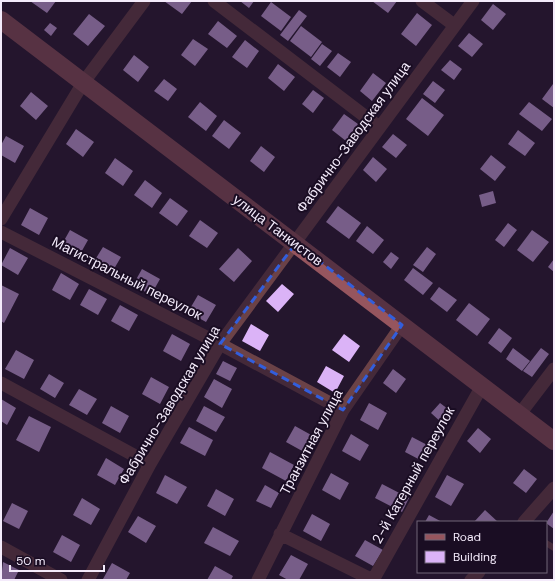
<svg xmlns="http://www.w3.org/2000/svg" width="555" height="581" viewBox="0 0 555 581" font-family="'DM Sans',sans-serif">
<rect width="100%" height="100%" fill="#24162d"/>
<path fill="#dbb3f7" d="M30 1H56L47 13Z
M164 1H192L182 14Z
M240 1H254L249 8Z
M372 1H397L388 13Z
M271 2 291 17 281 31 261 16Z
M493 4 506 14 493 30 481 20Z
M299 10 307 16 288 41 280 35Z
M417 13 432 25 416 46 401 34Z
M89 14 105 26 88 46 73 34Z
M218 21 237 36 227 48 208 34Z
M50 23 57 28 51 36 44 30Z
M301 26 322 42 311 57 290 41Z
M469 33 483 44 472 57 458 46Z
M193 39 208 49 195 66 181 55Z
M245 40 259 51 247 68 232 57Z
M322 44 332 51 320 66 311 59Z
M338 53 351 62 340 77 327 67Z
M134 55 149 67 138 82 123 70Z
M450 60 462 69 454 80 441 70Z
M278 64 295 77 284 91 268 78Z
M373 73 386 83 372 101 360 91Z
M164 79 177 89 168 101 154 91Z
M433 81 445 90 435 103 423 94Z
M553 84 554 85V108L542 99Z
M313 90 324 98 313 113 302 104Z
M31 92 48 106 36 120 20 106Z
M422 98 444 115 428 136 406 119Z
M200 102 217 116 206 131 188 117Z
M529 102 552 119 542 131 519 114Z
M344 114 358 124 346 141 332 130Z
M224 120 241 133 229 149 212 136Z
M76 129 94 142 83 157 66 144Z
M518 130 535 143 525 156 508 144Z
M393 134 407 145 396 158 382 147Z
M6 136 24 146 15 163 1 155V145Z
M261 146 275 157 264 172 250 161Z
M491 155 506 167 495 181 480 169Z
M373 157 387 169 376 182 363 170Z
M115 158 133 171 123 186 105 173Z
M145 180 162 193 152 208 134 195Z
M493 191 496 203 482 207 479 195Z
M170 198 188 211 177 226 159 213Z
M338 206 361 223 349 239 326 222Z
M30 208 48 218 39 235 21 225Z
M200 220 218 233 207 248 189 236Z
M508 223 517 230 504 247 495 240Z
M367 226 384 240 373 254 356 241Z
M70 230 88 240 79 256 61 246Z
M532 230 549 242 533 262 517 250Z
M103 247 121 257 111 274 93 263Z
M427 247 436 254 423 272 413 265Z
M10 248 28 258 18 275 1 265Z
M238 248 252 261 234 282 219 269Z
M391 252 399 258 391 269 383 262Z
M554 259V272L548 267Z
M413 268 433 283 423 295 404 280Z
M142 269 160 279 151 295 133 285Z
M61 273 79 284 70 300 52 290Z
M282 284 294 294 278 312 266 301Z
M1 285 19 294 4 323 1 321Z
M439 287 457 300 447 312 430 299Z
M89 289 107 299 98 315 80 305Z
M198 295 216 305 206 322 188 312Z
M469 303 490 319 477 336 456 320Z
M120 305 138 315 129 331 111 321Z
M251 324 269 335 260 351 242 341Z
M499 328 512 338 501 353 488 343Z
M172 334 190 344 181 361 163 351Z
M344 334 360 346 349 362 332 350Z
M513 348 530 361 522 371 506 359Z
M541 348 549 354 532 377 523 371Z
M16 350 34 360 24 379 5 369Z
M223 361 237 368 230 381 216 374Z
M326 366 344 376 335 393 317 382Z
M393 369 406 379 396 393 383 383Z
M49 374 64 383 55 398 40 389Z
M151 377 169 387 160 404 142 394Z
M214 379 232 389 222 408 204 397Z
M79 389 97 399 87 415 69 405Z
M1 399 16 408 7 425 1 421Z
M369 403 387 413 378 430 360 420Z
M440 403 452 412 442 423 431 413Z
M111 406 129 416 120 433 102 423Z
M204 406 225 417 216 432 196 421Z
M29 416 51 427 39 452 16 440Z
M295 426 313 436 304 452 286 442Z
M189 427 213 440 205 456 180 443Z
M478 428 491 439 480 453 467 441Z
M351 434 369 445 360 461 342 451Z
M412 437 433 448 426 463 405 452Z
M270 452 294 465 286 481 262 468Z
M106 458 124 469 115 485 97 475Z
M524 469 537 479 526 493 513 483Z
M331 473 349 483 340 500 322 490Z
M165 475 187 487 177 504 156 493Z
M447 475 464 484 451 506 435 497Z
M382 484 409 498 402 512 375 498Z
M265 485 279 493 271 508 256 501Z
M216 489 234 499 225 516 207 506Z
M82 498 100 509 91 525 73 515Z
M12 503 28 511 19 529 3 521Z
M485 510 498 522H474Z
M554 511V529L546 523Z
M312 514 330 524 321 541 303 531Z
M429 515 442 522H425Z
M138 516 156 526 146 543 128 532Z
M213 527 239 541 230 556 204 543Z
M62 535 80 545 71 562 53 552Z
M365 540 383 550 373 566 355 556Z
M291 555 308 564 299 580H288L279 575Z
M3 562 19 570 14 580H1Z
M112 563 130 573 126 580 103 579Z
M215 566 233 576 231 580H207Z"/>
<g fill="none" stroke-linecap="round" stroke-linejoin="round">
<path stroke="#6b4247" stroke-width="6" d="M546 543 554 548"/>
<path stroke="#6b4247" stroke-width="13" d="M214 1 379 127
M422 1 454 25
M1 219 83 83 144 1
M1 232 220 344 343 410
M1 383 150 464
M519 415 554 369
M524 522 554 488
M280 534 373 580
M1 547 61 580
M88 580 150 464 220 344 473 1
M258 580 343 410 402 325
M373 580 482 386
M471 580 479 572"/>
<path stroke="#96555e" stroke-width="18" d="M1 20 554 441"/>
</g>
<path d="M0 0H555V581H0ZM296 243 402 325 343 410 220 344Z" fill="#24162d" fill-opacity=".55" fill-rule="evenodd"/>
<path fill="none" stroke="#325edc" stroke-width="3" stroke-dasharray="8 5" stroke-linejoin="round" d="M296 243 402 325 343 410 220 344Z"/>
<g text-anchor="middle" stroke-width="4" stroke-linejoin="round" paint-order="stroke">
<g font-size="14" fill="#f4ebfb" stroke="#1a0d23">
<text transform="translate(353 137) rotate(-54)" y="5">Фабрично-Заводская улица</text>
<text transform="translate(278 230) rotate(37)" y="5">улица Танкистов</text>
<text transform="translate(127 278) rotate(27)" y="5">Магистральный переулок</text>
<text transform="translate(169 405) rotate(-59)" y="5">Фабрично-Заводская улица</text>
<text transform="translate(311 442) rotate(-62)" y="5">Транзитная улица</text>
<text transform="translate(413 475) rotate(-61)" y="5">2-й Катерный переулок</text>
</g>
</g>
<rect width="555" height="581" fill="none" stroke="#f4ebfb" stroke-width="4"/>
<rect x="417" y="521" width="130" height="52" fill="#1a0d23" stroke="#716679"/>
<rect x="425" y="534" width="20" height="6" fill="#96555e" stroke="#716679"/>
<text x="453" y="541" font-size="12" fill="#f4ebfb">Road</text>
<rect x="425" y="551" width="20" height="12" fill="#dbb3f7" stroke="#716679"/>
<text x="453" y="561" font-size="12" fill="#f4ebfb">Building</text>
<path d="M10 565v6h94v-6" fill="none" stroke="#f4ebfb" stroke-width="2"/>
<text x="16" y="565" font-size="12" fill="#f4ebfb" stroke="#1a0d23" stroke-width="3" paint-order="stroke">50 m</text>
</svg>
